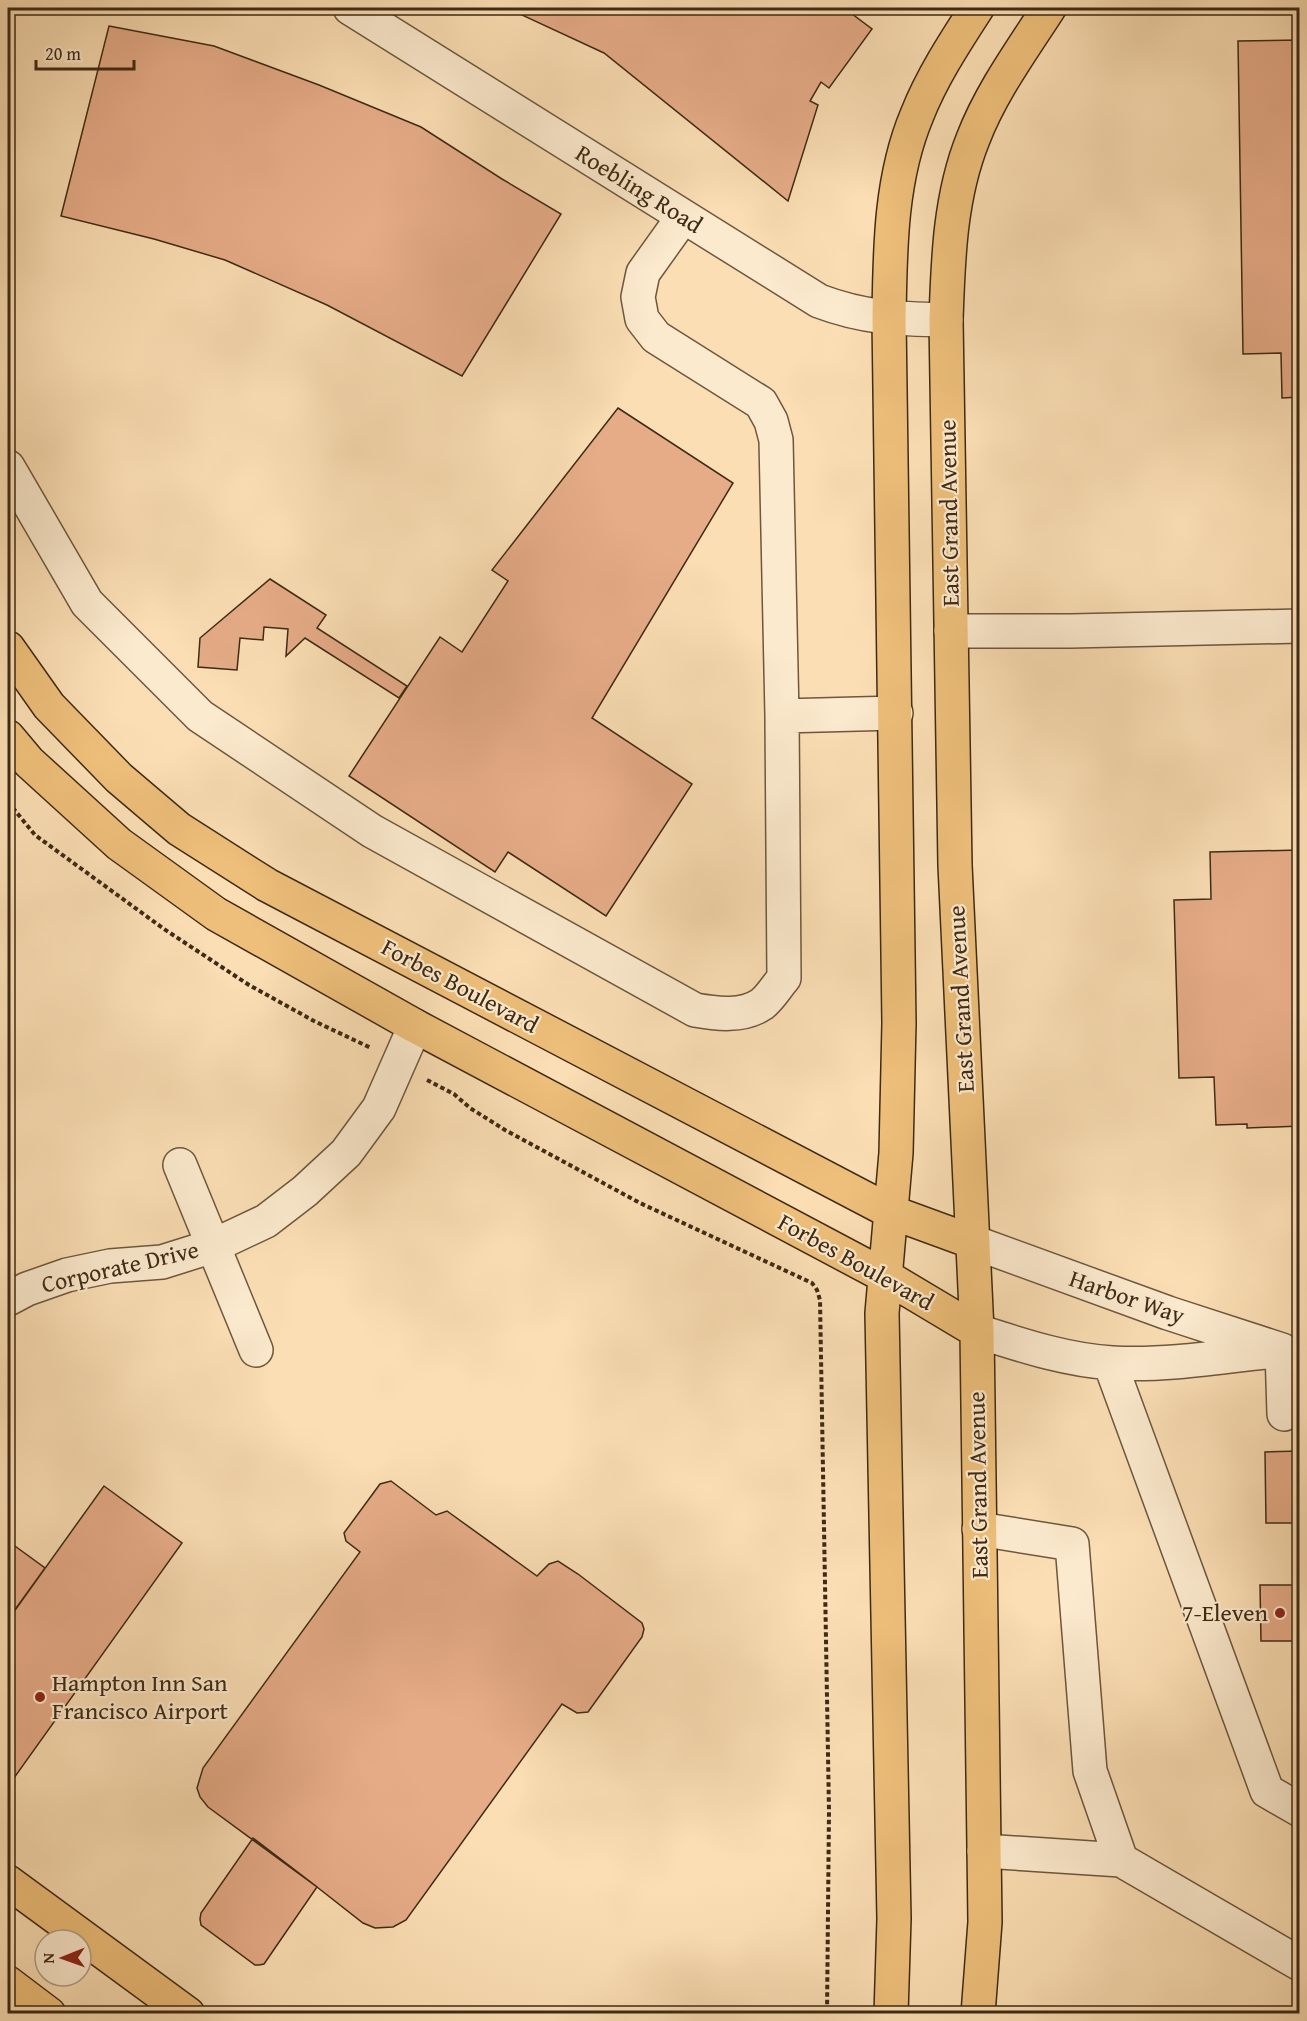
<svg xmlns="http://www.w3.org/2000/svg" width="1307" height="2021" viewBox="0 0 1307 2021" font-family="'Gentium Book Plus',serif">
<rect width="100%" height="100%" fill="#fbdeb4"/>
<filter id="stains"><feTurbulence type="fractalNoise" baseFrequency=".00333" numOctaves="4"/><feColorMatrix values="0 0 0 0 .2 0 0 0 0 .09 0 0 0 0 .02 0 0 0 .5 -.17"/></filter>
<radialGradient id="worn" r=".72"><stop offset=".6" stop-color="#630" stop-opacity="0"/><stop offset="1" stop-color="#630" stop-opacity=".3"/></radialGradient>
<path fill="#e6ac88" stroke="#3e2a15" stroke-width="1.5" d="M507 8H844L872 29 829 88 821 82 810 101 818 105 788 201 604 53Z
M109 26 214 46 319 85 421 127 502 179 561 214 462 376 327 305 225 260 154 239 61 216Z
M1300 40V397L1282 398 1281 353 1243 354 1238 41Z
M618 408 733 483 592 718 692 784 606 916 508 852 495 872 349 776 440 637 462 652 508 581 492 570Z
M270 579 326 615 317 628 407 686 399 698 305 638 286 656 288 629 264 627 263 640 240 638 237 670 198 667 200 638Z
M1300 850V1126L1247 1128V1124L1216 1125 1214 1077 1179 1078 1174 900 1211 899 1210 852Z
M1300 1451V1523H1266L1265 1452Z
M391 1481 436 1515 447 1511 537 1576 549 1564 558 1561 578 1574 642 1623 644 1629 642 1637 588 1712 577 1713 562 1704 406 1920 393 1927 375 1928 363 1923 317 1887 208 1807 200 1797 197 1788 203 1768 360 1552 346 1541 344 1533 380 1484Z
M104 1486 182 1543 14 1778 8 1773V1620Z
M8 1541 45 1568 14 1611 8 1606Z
M1260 1585H1300V1641H1261Z
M253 1838 317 1887 264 1964 259 1965H255L201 1925 200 1919 201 1913Z"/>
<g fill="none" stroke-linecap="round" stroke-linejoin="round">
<g stroke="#6d573d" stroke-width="36">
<path id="minor" d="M350 8 819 301C864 318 899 319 946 320
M8 467 87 603 200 716 372 831 695 1010C717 1014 743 1017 762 1004 770 998 777 986 784 978L782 716 776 440 771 421 761 403 656 337 642 319 638 297 643 273 683 217
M951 631H1071L1300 626
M782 716 896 713
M180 1165 256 1350
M973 1242 1168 1313 1282 1350
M8 1299 27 1289 67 1275 110 1266 162 1262 213 1246 266 1221 305 1191 346 1153 379 1108 415 1026
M977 1331C1021 1345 1065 1360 1112 1363 1166 1366 1220 1357 1273 1351
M1282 1350 1284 1414
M1110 1363 1267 1791 1300 1810
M979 1529 1072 1544 1090 1771 1121 1860
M984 1851 1121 1860 1300 1964"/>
</g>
<g stroke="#3e2a15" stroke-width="36">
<path id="major" d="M8 648 49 706 119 778 179 829 267 885 891 1212 973 1242
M8 737 29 762 119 844 216 914 415 1026 885 1276 977 1331
M8 1882 188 2014
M8 1983 49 2014
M891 2014 894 1919 882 1313 896 1153 899 1023 889 319C890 251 890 179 917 115 932 77 955 42 977 8
M978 2014 985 1922 977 1331 955 865 946 320C948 259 950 196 973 139 991 92 1022 50 1049 8"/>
</g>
<path stroke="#3e2a15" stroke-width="4" stroke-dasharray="4.5 3" stroke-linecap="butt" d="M8 802 35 835 164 929 249 985 314 1021 371 1048
M427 1080 454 1094 470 1108 505 1130 640 1203 812 1283 817 1290 820 1300 829 1811 827 2014"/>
<use href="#minor" stroke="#fceace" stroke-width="33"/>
<use href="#major" stroke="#eebf7a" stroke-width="33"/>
</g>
<g fill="#8f2418" stroke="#fceace" stroke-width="2">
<circle cx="1280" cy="1613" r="6"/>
<circle cx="40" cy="1697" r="6"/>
</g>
<g text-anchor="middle" stroke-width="4.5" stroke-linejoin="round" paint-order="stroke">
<g font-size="24" fill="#3e2a15" stroke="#fceace">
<text transform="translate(639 189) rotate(32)" y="8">Roebling Road</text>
<text transform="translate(949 513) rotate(-91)" y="8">East Grand Avenue</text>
<text transform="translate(460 986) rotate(28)" y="8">Forbes Boulevard</text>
<text transform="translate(961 999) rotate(-93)" y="8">East Grand Avenue</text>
<text transform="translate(856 1262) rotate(29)" y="8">Forbes Boulevard</text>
<text transform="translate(120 1267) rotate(-13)" y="8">Corporate Drive</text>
<text transform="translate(1127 1297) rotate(19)" y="8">Harbor Way</text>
<text transform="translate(978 1485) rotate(-91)" y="8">East Grand Avenue</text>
</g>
<g font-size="24" fill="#3e2a15" stroke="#fceace" text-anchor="end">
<text x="1268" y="1621">7-Eleven</text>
<text x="52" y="1691" text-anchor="start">Hampton Inn San<tspan x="52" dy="28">Francisco Airport</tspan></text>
</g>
</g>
<rect width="1307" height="2021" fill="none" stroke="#fbdeb4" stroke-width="30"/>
<rect x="9" y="9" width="1289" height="2003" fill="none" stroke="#3e2a15" stroke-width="3"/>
<rect x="15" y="15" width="1277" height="1991" fill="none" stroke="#3e2a15" stroke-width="1.5"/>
<g transform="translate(63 1958) rotate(269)"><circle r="28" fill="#fceace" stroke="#b09d84" stroke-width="1.5"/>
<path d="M0-4.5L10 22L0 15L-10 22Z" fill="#8f2418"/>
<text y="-9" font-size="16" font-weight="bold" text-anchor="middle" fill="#3e2a15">N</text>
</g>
<path d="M36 60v9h98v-9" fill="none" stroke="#3e2a15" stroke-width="3"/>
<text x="45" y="60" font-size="18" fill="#3e2a15" stroke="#fceace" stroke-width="4.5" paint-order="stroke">20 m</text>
<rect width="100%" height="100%" filter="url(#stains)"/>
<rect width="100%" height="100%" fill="url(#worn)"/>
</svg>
